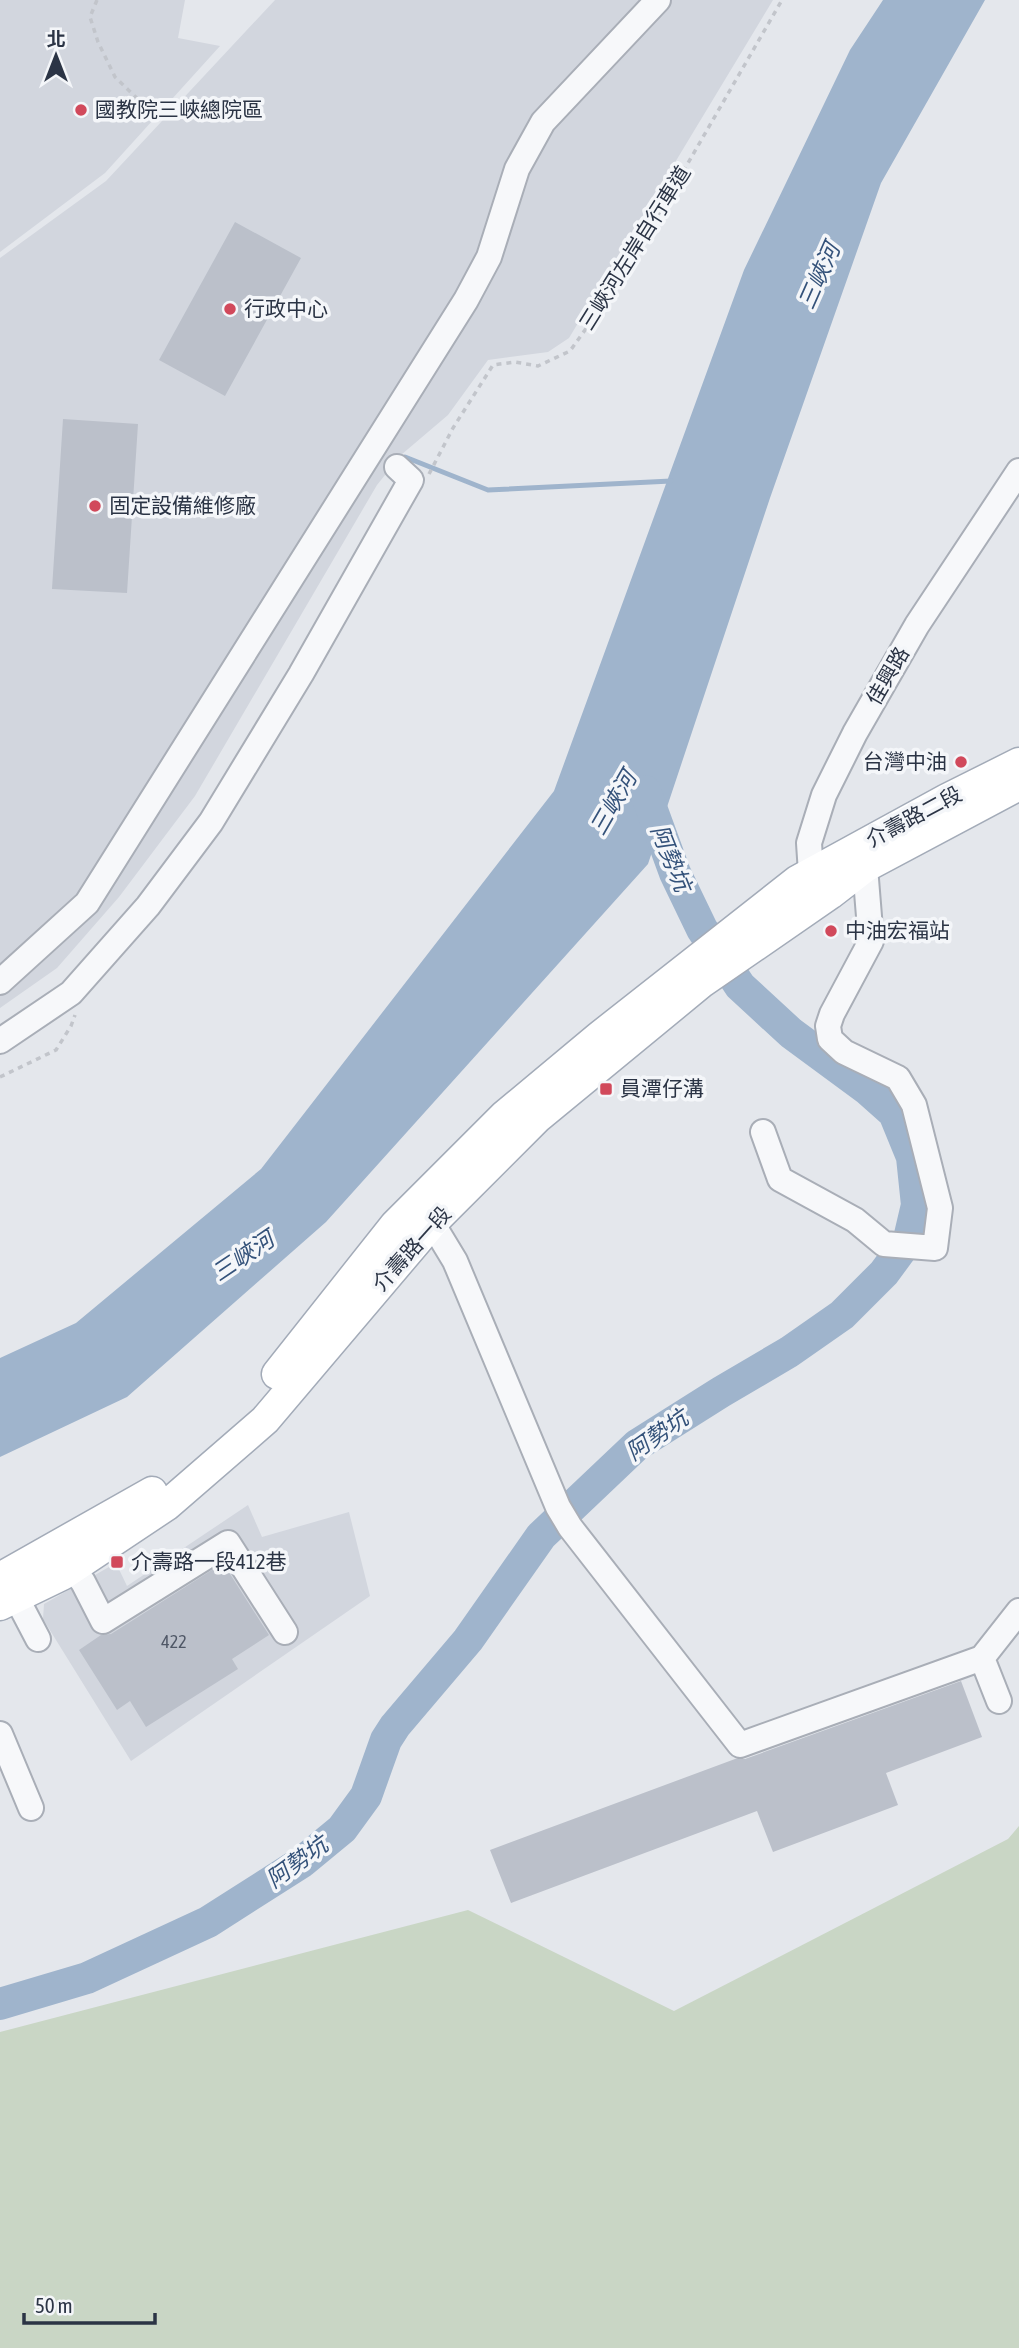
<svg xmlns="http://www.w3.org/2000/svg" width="1019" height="2348" viewBox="0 0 1019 2348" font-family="'Asap Condensed','Noto Sans TC',sans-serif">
<rect width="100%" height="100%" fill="#e4e7ec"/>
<path fill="#d2d6de" d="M0 0H185L178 38 220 46 105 173 0 252Z
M275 0H773L569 338 548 352 488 360 448 415 401 455 377 485 195 796 119 897 57 968 0 1008V258L106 181Z
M248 1505 262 1537 349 1512 370 1596 131 1761 43 1619 44 1604 116 1563 127 1586Z"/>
<path fill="#c9d6c5" d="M1019 1826V2348H0V2032L468 1910 674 2011 1008 1839Z"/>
<path fill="#9fb4cc" d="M883 0H985L881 183 770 498 648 864 326 1222 127 1397 0 1457V1358L76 1323 261 1169 554 791 744 270 850 50Z"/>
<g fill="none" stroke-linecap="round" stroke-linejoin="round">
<path stroke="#9fb4cc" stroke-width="5" d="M405 457 488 490 671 481"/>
<path stroke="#9fb4cc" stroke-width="32" d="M0 2004 87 1978 208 1922 302 1862 342 1829 366 1796 386 1740 395 1726 468 1640 541 1536 637 1445 721 1392 789 1352 842 1315 884 1273 909 1239 917 1205 912 1157 894 1113 867 1089 791 1033 740 986 702 929 675 873 645 791"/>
</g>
<path fill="#bbc0ca" d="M235 222 301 258 225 396 159 360Z
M63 419 138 424 127 593 52 589Z
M223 1563 269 1635 232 1659 238 1669 146 1727 130 1701 117 1710 79 1650 101 1635 111 1634Z
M961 1681 982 1737 886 1773 898 1805 773 1852 757 1811 511 1903 490 1850 735 1759H745Z"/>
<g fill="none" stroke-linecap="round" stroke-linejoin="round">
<g stroke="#a9aeb7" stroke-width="28">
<path id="minor" d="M822 885 811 873 809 843 824 795 855 733 917 625 1019 471
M0 982 87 903 466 300 489 257 517 169 543 122 658 0
M0 1041 71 993 148 906 211 822 301 674 411 480 397 467
M763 1132 780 1179 855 1220 884 1244 935 1248 940 1208 914 1105 898 1078 844 1052 830 1039 828 1026 832 1014 871 941 865 867
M421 1212 432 1223 455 1261 558 1507 570 1527 740 1745 982 1658 999 1701
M72 1568 83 1582 103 1621 228 1543 285 1632
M16 1597 38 1639
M982 1658 1019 1611
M0 1734 31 1808"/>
</g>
<g stroke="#a3abb8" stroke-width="33">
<path id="major" d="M277 1374 395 1225 504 1116 600 1036 797 881 947 799 1019 763
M0 1578 152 1492
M0 1605 62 1575 167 1505 265 1420 432 1223 537 1118 701 983 830 894 865 867 1019 785"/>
</g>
<path stroke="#c2c5cb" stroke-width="3.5" stroke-dasharray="5 5" stroke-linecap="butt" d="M97 0 90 17 98 42 115 77 145 106
M429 474 453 428 493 365 515 362 538 366 570 351 620 281 782 0
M0 1077 56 1050 71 1026 75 1015"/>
<use href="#minor" stroke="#f7f8fa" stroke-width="24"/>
<use href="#major" stroke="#fff" stroke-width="30"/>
</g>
<g fill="#d1495b" stroke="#f4f6f9" stroke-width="2.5">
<circle cx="81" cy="110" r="7"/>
<circle cx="230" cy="309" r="7"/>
<circle cx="95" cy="506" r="7"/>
<circle cx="961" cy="762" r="7"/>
<circle cx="831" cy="931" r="7"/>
<rect x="599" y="1082" width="14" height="14" rx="3.5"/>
<rect x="110" y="1555" width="14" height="14" rx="3.5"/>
</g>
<g text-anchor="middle" stroke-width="7" stroke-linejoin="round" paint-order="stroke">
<g font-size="18" fill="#4f5766">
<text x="174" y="1648">422</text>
</g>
<g font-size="21" fill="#2b3445" stroke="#f4f6f9" text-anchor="start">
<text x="95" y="117">國教院三峽總院區</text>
<text x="244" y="316">行政中心</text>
<text x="109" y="513">固定設備維修廠</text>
<text x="947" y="769" text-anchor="end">台灣中油</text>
<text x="845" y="938">中油宏福站</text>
<text x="620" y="1096">員潭仔溝</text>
<text x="131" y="1569">介壽路一段412巷</text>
</g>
<g font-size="21" fill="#2b3445" stroke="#f4f6f9">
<text transform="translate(635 248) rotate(-58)" y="7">三峽河左岸自行車道</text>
<text transform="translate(888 676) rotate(-60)" y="7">佳興路</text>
<text transform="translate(914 817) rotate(-28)" y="7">介壽路二段</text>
<text transform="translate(412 1249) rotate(-48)" y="7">介壽路一段</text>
</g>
<g font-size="23" font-style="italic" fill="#34527a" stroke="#f4f6f9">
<text transform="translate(819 276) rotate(-66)" y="8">三峽河</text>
<text transform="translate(613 803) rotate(-60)" y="8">三峽河</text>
<text transform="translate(671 858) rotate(68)" y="8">阿勢坑</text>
<text transform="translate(243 1256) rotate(-34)" y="8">三峽河</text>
<text transform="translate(657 1435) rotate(-35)" y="8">阿勢坑</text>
<text transform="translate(297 1862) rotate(-36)" y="8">阿勢坑</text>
</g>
</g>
<g transform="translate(56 56)" stroke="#f4f6f9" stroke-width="5" paint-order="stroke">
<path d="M0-5L12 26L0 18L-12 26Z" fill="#2b3445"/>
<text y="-10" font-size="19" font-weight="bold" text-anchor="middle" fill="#2b3445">北</text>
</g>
<path d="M24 2313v10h131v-10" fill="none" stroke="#2b3445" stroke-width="3.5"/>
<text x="35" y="2313" font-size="21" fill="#2b3445" stroke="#f4f6f9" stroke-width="5" paint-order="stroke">50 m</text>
</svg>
